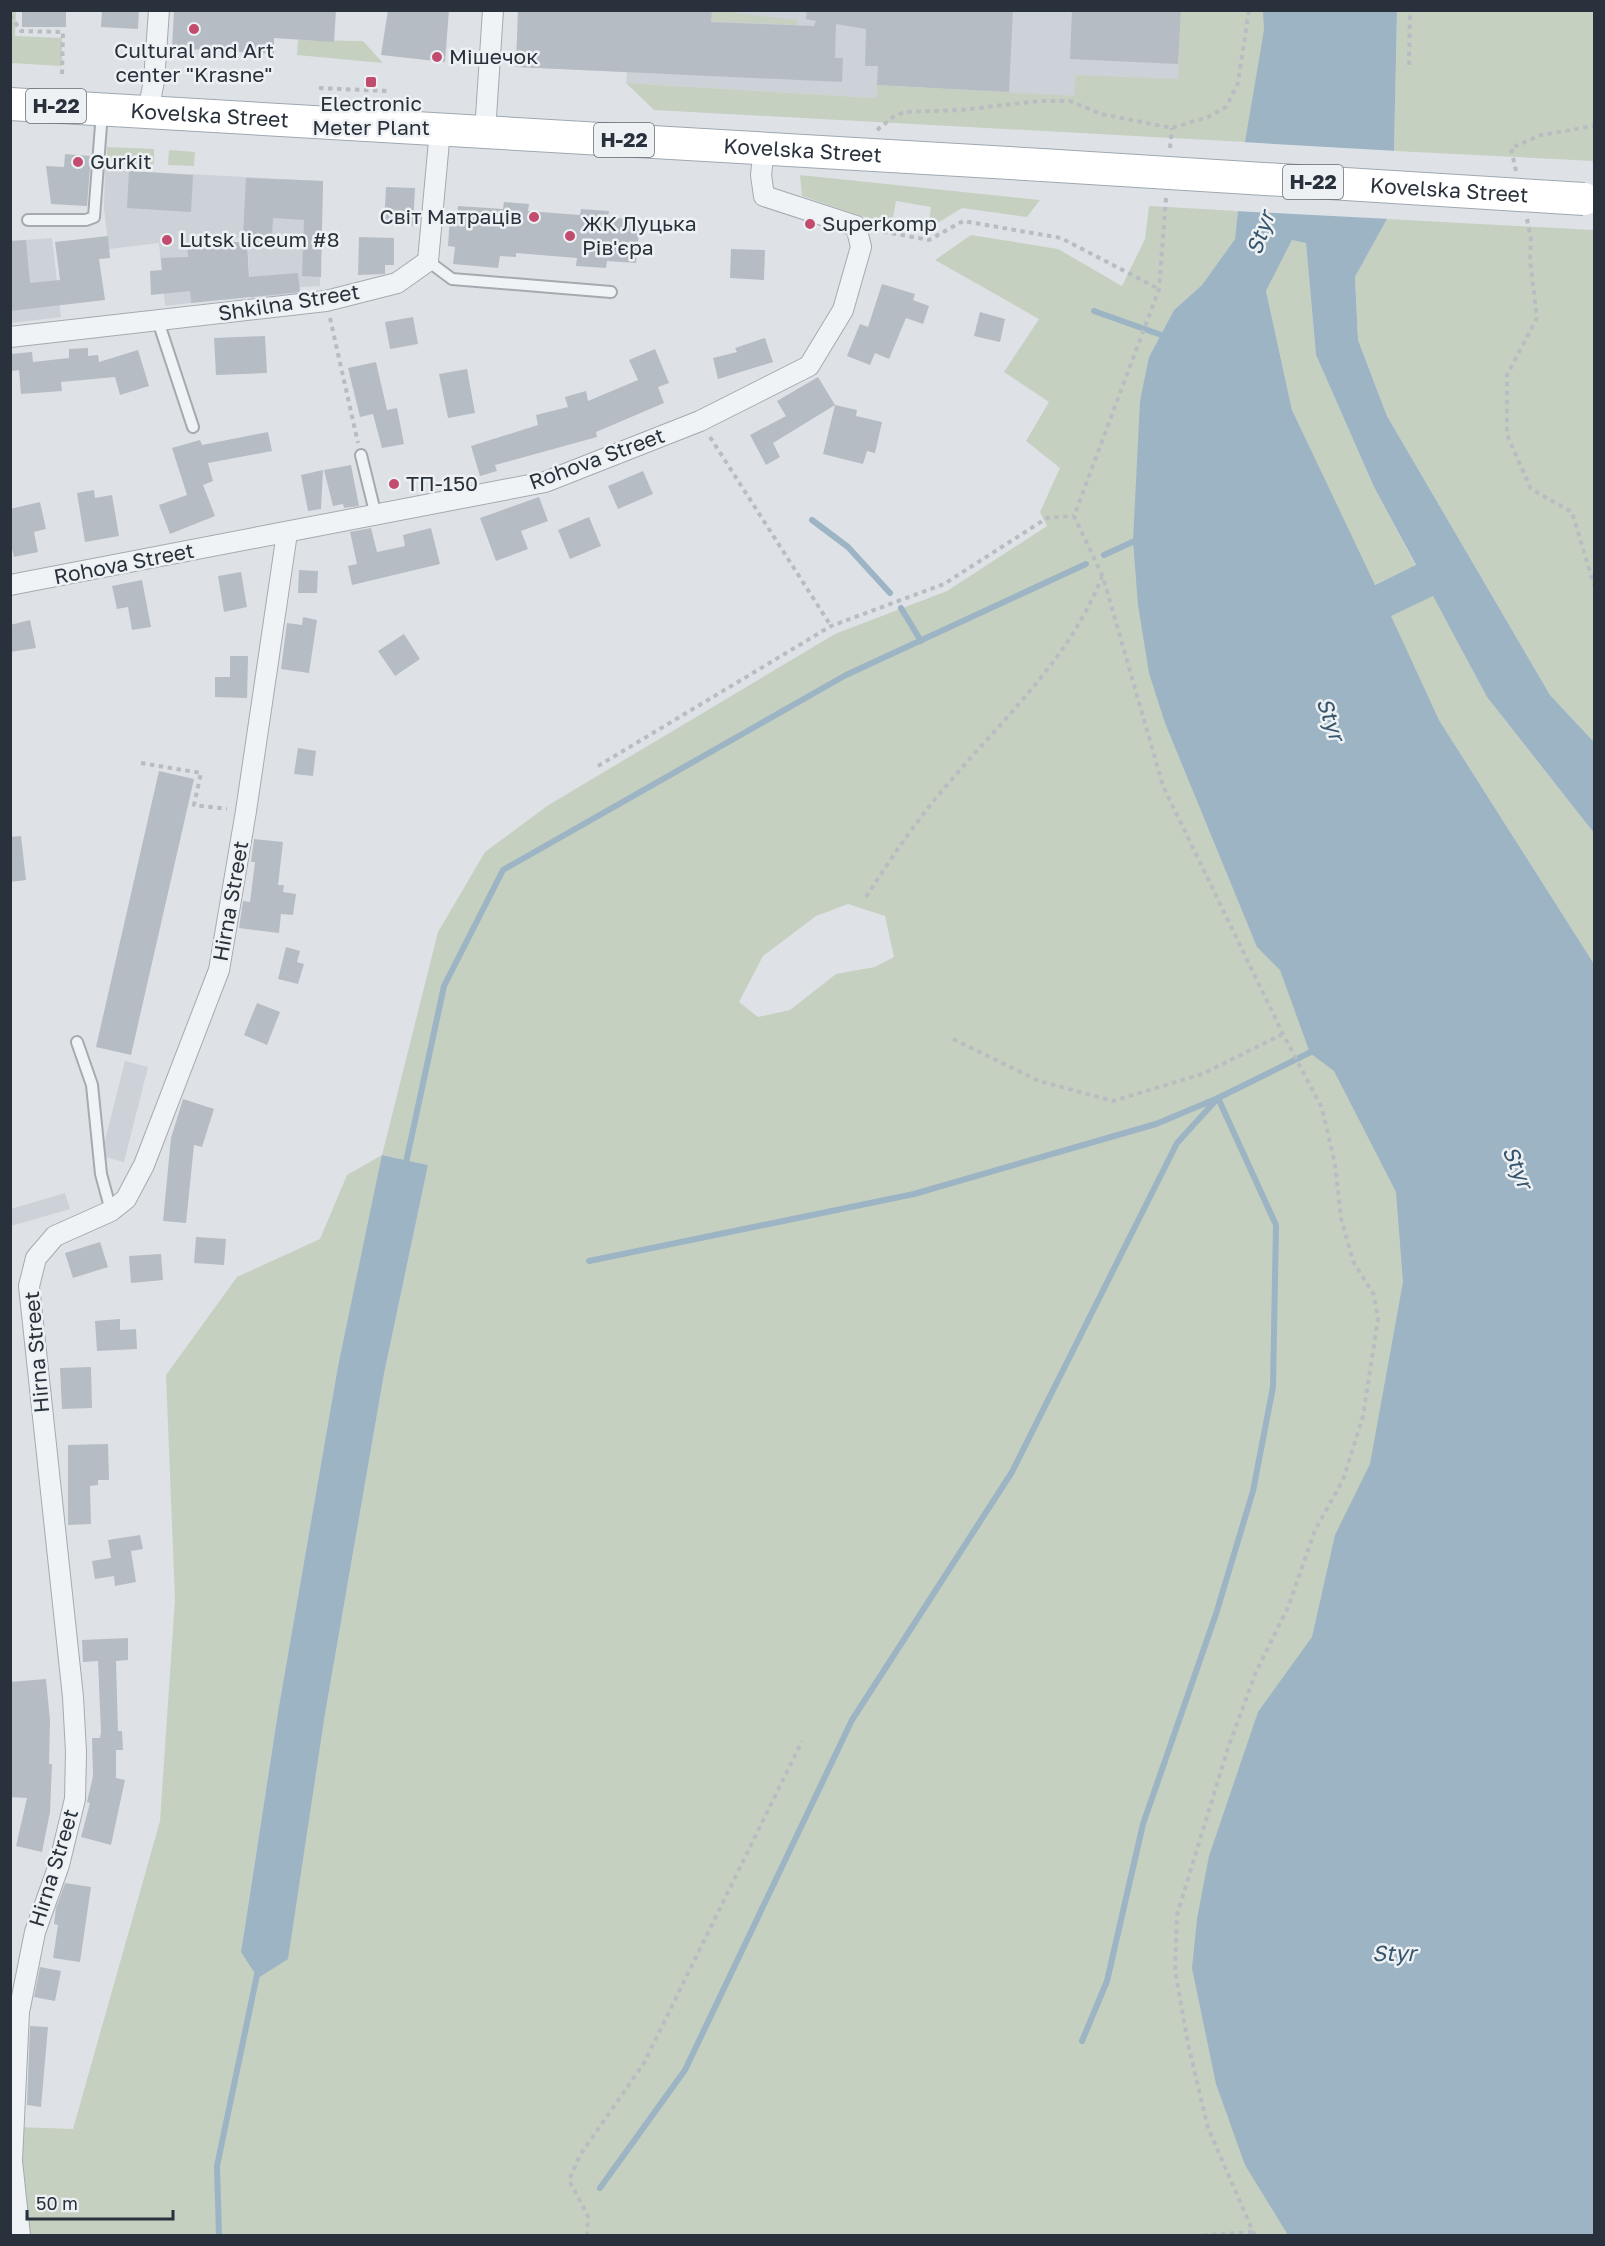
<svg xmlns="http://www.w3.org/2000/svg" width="1605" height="2246" viewBox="0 0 1605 2246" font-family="'Golos Text',sans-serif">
<rect width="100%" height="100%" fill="#dee2e6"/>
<path fill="#ccd2d8" d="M518 11H1222L1176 103 877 85 876 98 626 83 627 72 516 67Z
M105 170 323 181 320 286 300 287V293L251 298 247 238H239L187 247 191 303 165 306 159 243 109 249 104 209Z
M52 238 61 317 11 323V241Z
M125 1061 148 1067 124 1162 101 1156Z
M65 1193 70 1209 11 1226V1209Z"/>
<path fill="#c6d0c0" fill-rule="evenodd" d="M712 10 736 11V13L797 20V25L711 21Z
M1181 10 1280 11 1290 99 1245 142 654 110 626 83 876 98 877 85 1074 96 1076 75 1178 79Z
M10 11H16L15 36 62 38V66L11 63Z
M1397 11H1594V161L1394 151Z
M298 40 363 41 383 63 297 55Z
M107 147 154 149V164L107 162Z
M169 150 195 152 194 166 168 165Z
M800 175 1040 200 1027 217 962 208 928 229 931 207 896 201 892 223 861 216 802 196Z
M1149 206 1238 211 1235 239 1202 285 1174 310 1149 357 1441 1222 1344 2235H26L19 2127 73 2129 160 1821 175 1599 166 1375 237 1277 320 1239 347 1175 382 1155 438 932 485 852 547 806 835 634 947 591 1047 526 1040 512 1060 468 1026 441 1049 402 1004 372 1039 319 935 260 971 235 1058 249 1122 286 1145 239ZM848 904 885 916 894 957 875 967 836 974 790 1010 758 1017 739 1002 763 956 816 916ZM383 1155 428 1165 384 1374 324 1720 241 1951 278 1712 338 1366Z
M1387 219 1594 230V742L1550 695 1387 416 1358 340 1355 277Z
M1292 240 1306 242 1316 355 1374 487 1416 566 1374 585 1292 410 1266 291Z
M1433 595 1487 697 1594 833V964L1439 720 1390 616Z"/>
<path fill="#9cb4c4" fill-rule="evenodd" d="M1263 11H1397L1394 151 1387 219 1355 277 1358 340 1387 416 1550 695 1594 742V833L1487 697 1433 596 1391 616 1439 720 1594 964V2235H1288L1245 2165 1216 2084 1192 1968 1197 1919 1209 1856 1258 1712 1312 1637 1335 1535 1370 1464 1403 1282 1396 1192 1334 1071 1310 1053 1280 970 1257 947 1165 723 1149 673 1138 605 1133 541 1140 401 1149 357 1174 310 1202 285 1235 239 1245 142 1264 30ZM1292 240 1306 243 1316 355 1374 487 1416 565 1375 585 1292 410 1266 291Z
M382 1155 428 1165 384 1374 324 1720 288 1959 258 1978 241 1952 278 1712 338 1366Z"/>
<path fill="#dee2e6" d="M1242 142 1397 151 1390 219 1235 211Z"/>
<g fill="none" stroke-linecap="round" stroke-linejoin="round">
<path stroke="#9cb4c4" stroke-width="6" d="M1094 311 1167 337
M812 520 848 547 890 593
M1104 555 1139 539
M901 608 921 641
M405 1167 444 986 503 870 846 675 1086 564
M589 1261 914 1194 1156 1124 1218 1098 1315 1050
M600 2188 685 2070 852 1720 1012 1472 1177 1143 1218 1098 1276 1225 1273 1387 1253 1491 1216 1614 1143 1824 1107 1981 1082 2041
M219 2236 217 2166 258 1970"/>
</g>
<path fill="#b6bcc3" d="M22 10H66V27H22Z
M102 10H139L138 29 101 27Z
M174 10H336L334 42 274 38V54L172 48Z
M388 10H449L445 62 381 55Z
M518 10H712L711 22 814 26 816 21 806 19 807 10H1013L1009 92 877 85 878 66H865L866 29 836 24 835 58H843L842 82 516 67Z
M1072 10H1181L1178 64 1070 59Z
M65 154 91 156 87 206 51 204 46 166 64 167Z
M129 171 193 175 191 212 127 208Z
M246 178 323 181 321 277 302 276 304 220 273 218 272 236 243 235Z
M386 187 415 188 413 226 384 225Z
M504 202 529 204 528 211 580 215 581 209 609 211 608 217 640 220 636 263 607 261 606 268 576 266 577 258 516 253V257L500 256 498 268 453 264 455 247 448 246 450 216H457L458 206 503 209Z
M108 236 110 258 99 259 105 300 10 311V241L26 240 30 283 60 280 55 242Z
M359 237 394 238V265H385V274L358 275Z
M226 242H247L249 277 298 273 300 292 191 303 190 291 151 295 150 271 162 270 161 258 188 257 187 247 226 245Z
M731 249 765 250 764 280 730 278Z
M882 284 915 294 913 300 929 306 923 324 906 318 889 359 875 353 870 365 847 356 860 324 868 327Z
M980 312 1005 319 1000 342 974 336Z
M413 317 418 344 390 349 385 322Z
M265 336 267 373 216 375 214 338Z
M765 338 773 362 718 379 713 358 737 352 735 348Z
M88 348V356L98 355 99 362 138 350 149 386 120 395 115 377 61 382 62 391 21 394 19 370 12 371 11 354 32 352 33 362 69 358V349Z
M655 349 669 383 658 387 664 403 596 432 597 437 495 465 497 471 480 476 471 446 538 425 536 415 568 407 565 397 586 391 588 401 638 380 629 360Z
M376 362 387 410 397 408 404 444 382 448 373 414 360 417 348 368Z
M467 369 475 413 448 418 439 374Z
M818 377 835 405 773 443 780 457 766 465 750 435 786 416 777 401Z
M835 405 857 410 856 416 882 422 875 453 867 451 863 464 823 454Z
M268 432 272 451 208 463 213 481 203 485 215 516 170 534 159 505 187 495 172 448 200 440 202 445Z
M351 465 359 506 344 508 343 504 333 506 324 470Z
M323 470 321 509 308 511 301 475Z
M643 471 653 494 618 509 608 486Z
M94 490 95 498 112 495 119 536 85 542 77 493Z
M539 497 548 521 521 531 528 549 496 561 480 518Z
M40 502 46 529 34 532 38 552 14 557 10 540V509Z
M589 517 601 546 570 559 558 530Z
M371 528 377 552 405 546 403 535 431 528 440 564 352 585 348 566 357 564 350 532Z
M299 570 318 571 317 593H298Z
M241 572 247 607 224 612 218 576Z
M142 580 151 627 132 630 128 607 117 609 112 586Z
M303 617 317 620 309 673 281 669 287 623 302 625Z
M30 620 36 648 10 652V625Z
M404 634 420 659 395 676 378 651Z
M230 656H248L247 698 215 697V677H230Z
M298 748 316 751 313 776 294 774Z
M159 771 194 779 131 1055 96 1047Z
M21 836 26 880 10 882V837Z
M254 839 283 842 278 885H284L283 892 296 894 293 915 281 914 279 933 239 928 243 901 250 902 255 862H251Z
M286 947 300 951 297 962 304 964 298 984 278 979Z
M257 1003 280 1012 267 1045 244 1035Z
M183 1099 214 1109 202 1147 194 1145 186 1223 163 1221 171 1138Z
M196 1237 226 1239 224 1265 194 1263Z
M100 1242 108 1267 73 1278 65 1253Z
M161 1254 163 1280 131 1283 129 1256Z
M120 1319V1330L136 1329 137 1349 97 1351 95 1321Z
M91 1367 92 1408 62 1409 60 1368Z
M108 1444 109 1480H98V1485L90 1486 91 1524 68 1525V1445Z
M140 1535 143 1549 131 1551 136 1582 115 1586 114 1576 95 1579 92 1561 111 1558 108 1540Z
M128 1638V1660L116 1661 118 1731H122L123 1750H116V1778L125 1780 111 1845 81 1837 90 1803 87 1802 93 1776 92 1738H100L101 1732 98 1661 83 1662 82 1640Z
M46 1679 50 1720 49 1764H52L50 1812 42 1852 16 1846 27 1798 10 1797V1682Z
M65 1883 91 1887 80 1962 53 1958 58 1925 54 1924 56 1908Z
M40 1967 61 1971 55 2001 34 1997Z
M30 2026 48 2027 41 2107 27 2105Z"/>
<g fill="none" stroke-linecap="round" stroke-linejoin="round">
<g stroke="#a4aab0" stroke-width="14">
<path id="service" d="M28 220H86L94 217 102 112
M428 261 452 279 611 292
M158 321 193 427
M361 455 376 516
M77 1042 92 1085 101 1174 111 1211"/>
</g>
<g stroke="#a4aab0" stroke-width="22">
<path id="minor" d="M148 111 154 81 159 10
M485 132 493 10
M10 337 326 301 397 283 428 261 440 130
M10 585 545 482 700 421 809 366 843 310 861 247 856 226 764 196 761 175 764 149
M20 2236 12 2161 19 2012 35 1932 59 1865 75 1799 76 1752 73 1697 29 1286 36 1258 55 1236 111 1211 126 1199 144 1165 219 970 246 811 287 533"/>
</g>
<g stroke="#9ea8b1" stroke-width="34">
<g id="primary">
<path id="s1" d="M10 104 1042 165"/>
</g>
</g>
<path stroke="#b8bdc1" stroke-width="4" stroke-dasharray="4.5 4.5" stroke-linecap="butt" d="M10 15 21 31 63 32 62 75
M1409 65 1410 10
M319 88 387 91
M877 130 893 117 904 112 961 110 1039 101H1070L1101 114 1172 128 1208 117 1226 107 1238 83 1249 10
M1170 148 1172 128
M1516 171 1511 148 1541 135 1594 126
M1166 198 1159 289 1074 516 1103 577 1163 786 1283 1034 1322 1108 1335 1164 1341 1218 1353 1261 1374 1295 1378 1319 1363 1416 1343 1480 1315 1530 1289 1605 1256 1672 1228 1748 1177 1915 1175 1970 1188 2044 1208 2128 1255 2236
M1527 219 1531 239 1530 260 1537 318 1507 375V435L1531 489 1572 512 1594 585
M874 230 929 240 963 221 1061 238 1159 289
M330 318 358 443
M710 437 831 626
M141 763 201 773 194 805 227 809
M598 766 831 626 944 584 1047 518 1074 516
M866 897C893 855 920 815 953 778 1008 714 1070 657 1102 577
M953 1039 1039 1081 1113 1101 1202 1074 1283 1034
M587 2236 588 2216 569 2180 580 2155 644 2063 802 1741
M1194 2236 1253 2232"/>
<use href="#service" stroke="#f0f3f5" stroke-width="10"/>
<use href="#minor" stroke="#f0f3f5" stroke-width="20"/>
<use href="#primary" stroke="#fff" stroke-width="32"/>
<g stroke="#9ea8b1" stroke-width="34" stroke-linecap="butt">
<g id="primary-bridge">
<path id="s2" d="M1042 165 1584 199"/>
</g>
</g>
<use href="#primary-bridge" stroke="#fff" stroke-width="32"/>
</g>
<g fill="#c24c6d" stroke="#edf1f4" stroke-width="2">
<circle cx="194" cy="29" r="6"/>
<circle cx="437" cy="57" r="6"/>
<rect x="365" y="76" width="12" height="12" rx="3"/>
<circle cx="78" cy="162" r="6"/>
<circle cx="534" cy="217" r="6"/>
<circle cx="810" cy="224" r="6"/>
<circle cx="570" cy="236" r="6"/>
<circle cx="167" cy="240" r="6"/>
<circle cx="394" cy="484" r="6"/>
</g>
<g text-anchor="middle" stroke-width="5" stroke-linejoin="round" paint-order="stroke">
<g fill="#edf1f4" stroke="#646b73" stroke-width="1.5">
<rect x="26" y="89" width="60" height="34" rx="4.5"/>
<rect x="594" y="123" width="60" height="34" rx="4.5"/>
<rect x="1283" y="165" width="60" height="34" rx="4.5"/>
</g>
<g font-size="20" font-weight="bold" fill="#29323c">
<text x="56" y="113">Н-22</text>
<text x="624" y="147">Н-22</text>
<text x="1313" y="189">Н-22</text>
</g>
<g font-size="21" fill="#29323c" stroke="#edf1f4" text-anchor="start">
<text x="194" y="58" text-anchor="middle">Cultural and Art<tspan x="194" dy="24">center "Krasne"</tspan></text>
<text x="449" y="64">Мішечок</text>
<text x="371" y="111" text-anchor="middle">Electronic<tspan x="371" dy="24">Meter Plant</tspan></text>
<text x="90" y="169">Gurkit</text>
<text x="522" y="224" text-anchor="end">Світ Матраців</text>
<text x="582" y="231">ЖК Луцька<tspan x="582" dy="24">Рів'єра</tspan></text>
<text x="822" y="231">Superkomp</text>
<text x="179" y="247">Lutsk liceum #8</text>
<text x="406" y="491">ТП-150</text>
</g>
<g font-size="21" fill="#29323c" stroke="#edf1f4">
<text dy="7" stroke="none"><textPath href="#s1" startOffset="200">Kovelska Street</textPath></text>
<text dy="7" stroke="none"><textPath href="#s1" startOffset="794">Kovelska Street</textPath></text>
<text dy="7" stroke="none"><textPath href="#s2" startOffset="408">Kovelska Street</textPath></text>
<text transform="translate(289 303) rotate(-9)" y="7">Shkilna Street</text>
<text transform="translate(597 459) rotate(-20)" y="7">Rohova Street</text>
<text transform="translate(124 564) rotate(-11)" y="7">Rohova Street</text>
<text transform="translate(231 901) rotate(-80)" y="7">Hirna Street</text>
<text transform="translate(37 1352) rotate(-95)" y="7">Hirna Street</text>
<text transform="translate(54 1868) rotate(-73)" y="7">Hirna Street</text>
</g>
<g font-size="22" font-style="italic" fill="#36556c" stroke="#edf1f4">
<text transform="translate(1260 233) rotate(-71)" y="8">Styr</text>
<text transform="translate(1331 719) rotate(71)" y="8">Styr</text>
<text transform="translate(1518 1167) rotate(67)" y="8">Styr</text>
<text x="1394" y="1961">Styr</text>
</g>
</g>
<rect width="1605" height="2246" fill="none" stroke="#29323c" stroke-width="24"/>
<path d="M27 2210v9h146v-9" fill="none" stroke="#29323c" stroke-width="3"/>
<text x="36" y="2210" font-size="18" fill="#29323c" stroke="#edf1f4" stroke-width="4.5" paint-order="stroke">50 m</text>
</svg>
